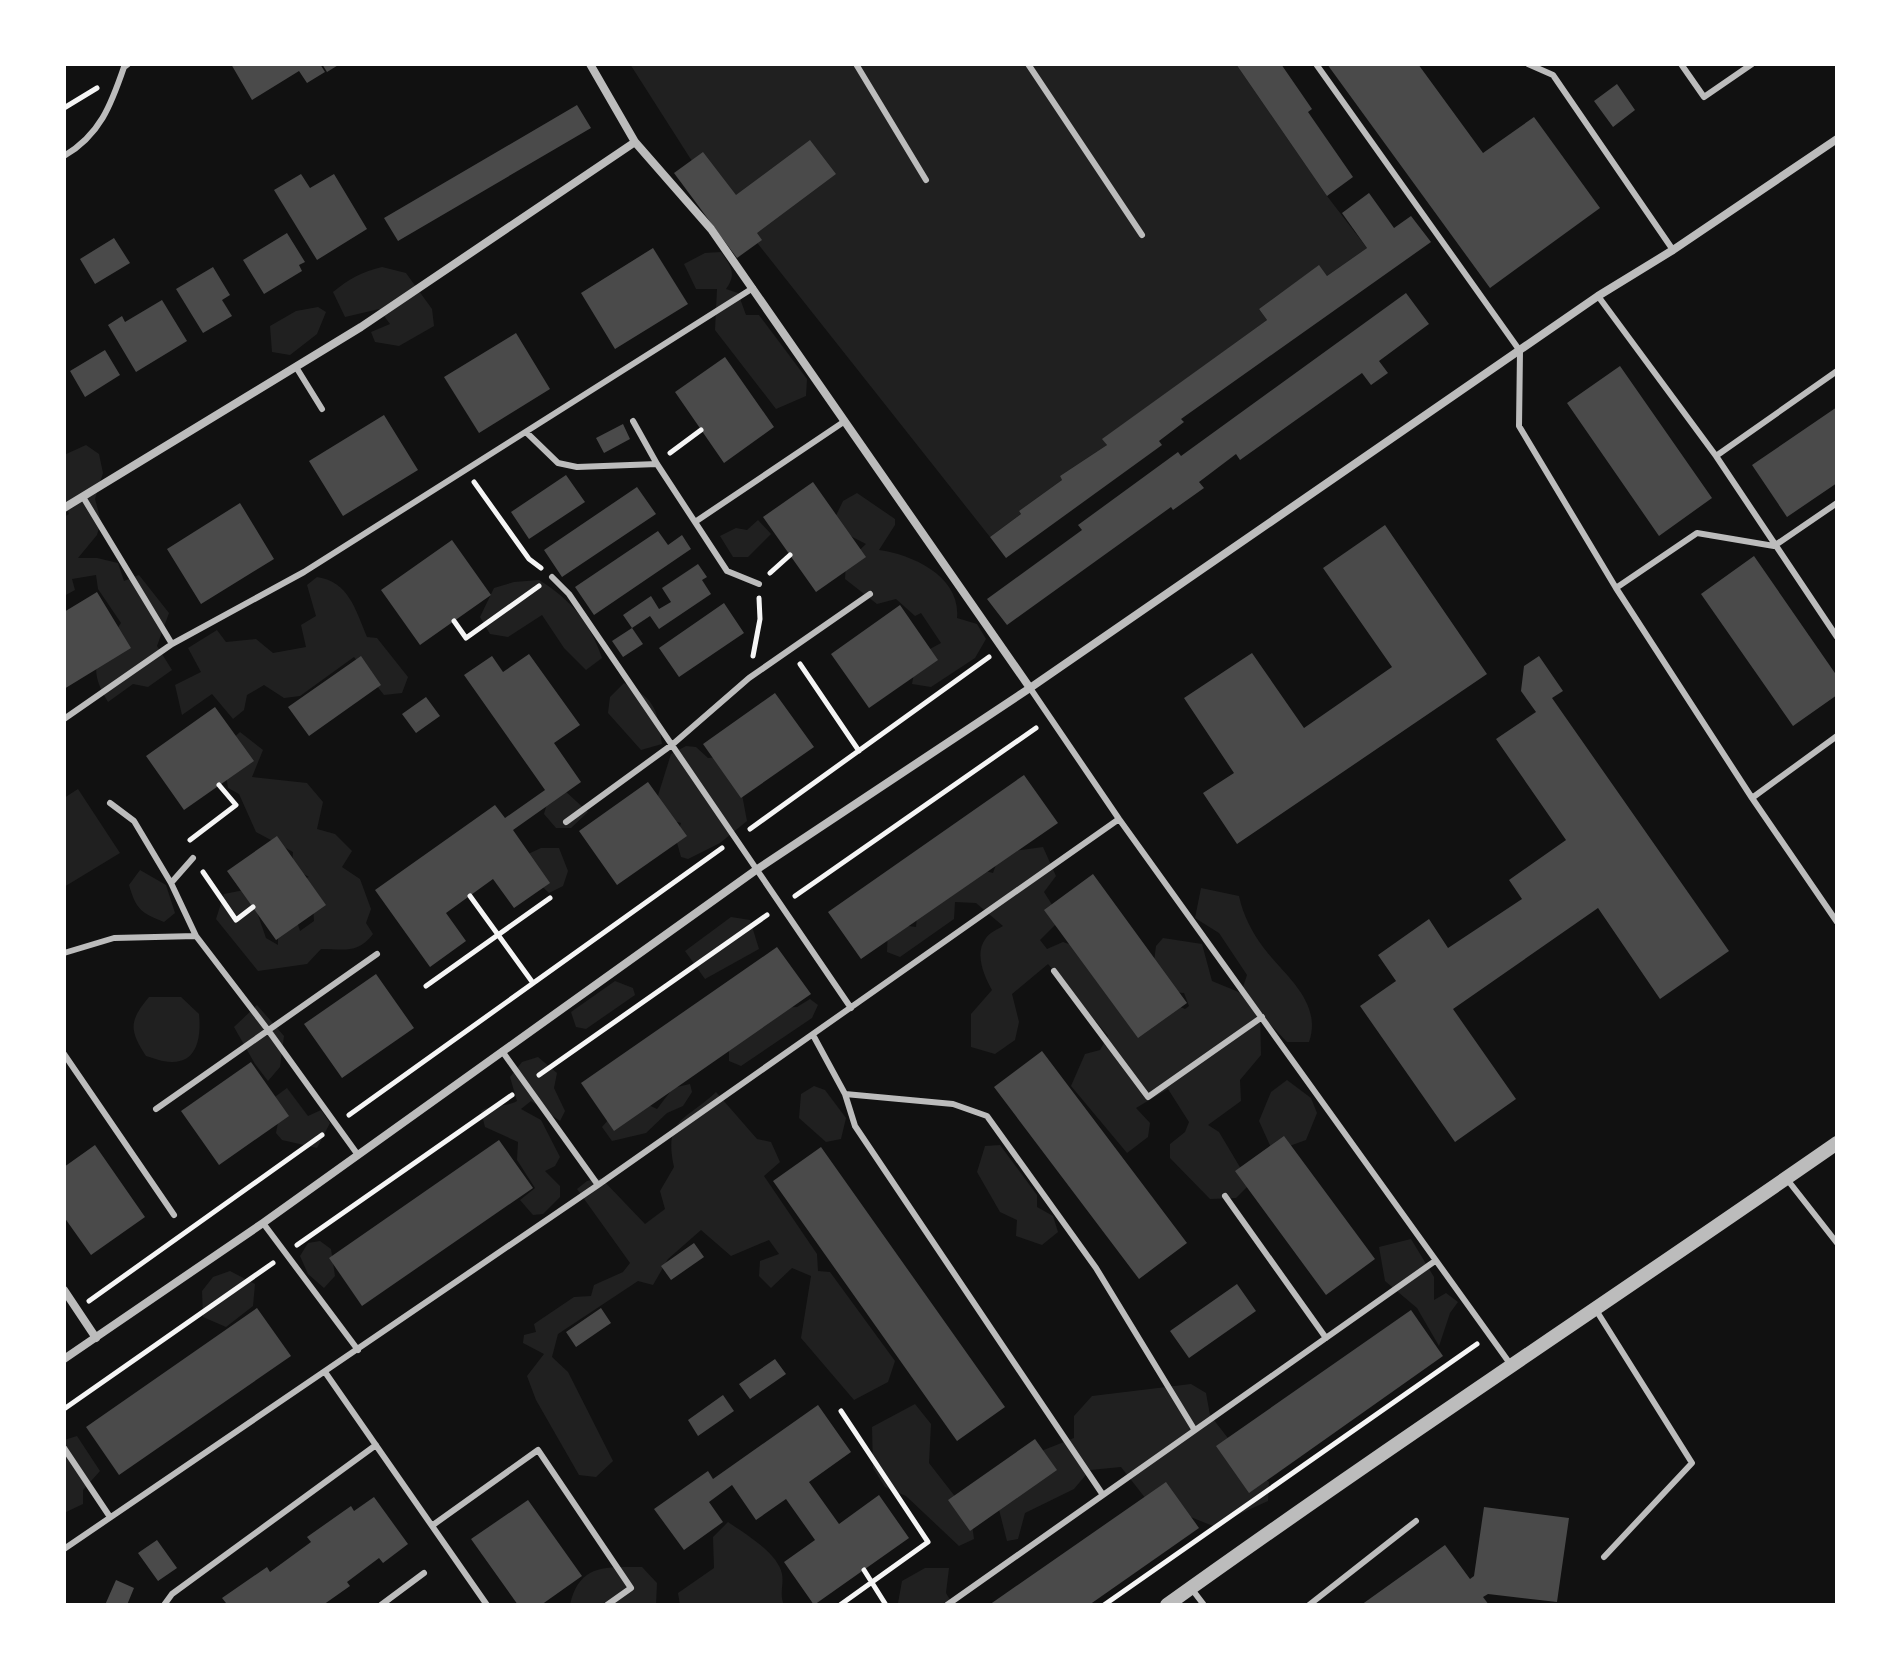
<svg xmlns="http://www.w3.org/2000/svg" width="1901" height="1669" viewBox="0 0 1901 1669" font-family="Lato,sans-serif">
<rect width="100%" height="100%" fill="#111"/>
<path fill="#202020" d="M630 64H1236L1327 196 1367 248 1327 276 1319 266 1259 309 1267 320 1103 439 1107 445 1060 476 1062 480 1019 511 1021 514 990 537 690 158Z
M721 252C731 266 737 274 726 289L738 293 746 315H759L807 379 806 396 776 409 715 330 717 289H696L684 264 705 253Z
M382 267 406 273 432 309 434 326 399 346 375 342 371 332 390 324 379 309 345 317 333 292C349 279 361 272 382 267Z
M318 307 326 312 317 334 290 355 272 352 270 326 296 311Z
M86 445 99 454 103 473 95 499 101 521 97 535 78 558H97L118 563 124 581 139 575 169 613 157 646 172 670 148 687 133 684 108 702C85 664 99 656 121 623L98 589 96 575 72 579 75 590 64 596V517L69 514 64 501V455Z
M857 493 895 519V525L879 550C914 555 961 577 957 618L977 624 986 639 975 658 931 687 912 684 917 656 941 643 921 613 915 616 896 599 877 604 845 579 846 563 866 544 831 526 843 501Z
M758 520 771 534 748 557H733L720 536 736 528 747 530Z
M317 577C349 582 355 609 367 637L377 638 408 677 402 693 384 695 354 657 300 696 284 698 264 685 247 695 244 710 233 719 212 694 182 715 175 685 201 672 188 648 217 630 226 642 256 639 273 653 306 647 301 625 316 616 307 585Z
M539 580C571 600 590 622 602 658L586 670 564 648 542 615 508 637 490 634 480 617 494 588 514 582Z
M624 683C657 700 657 710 662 744L641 750 608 713 610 697Z
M240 732 263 750 252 777 307 783 323 802 317 829 335 834 352 851 342 867 360 879 371 909 366 923 373 934C358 954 344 949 321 949L307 964 258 971 216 919 224 894 249 889 266 938 278 945V914L295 915 300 931 314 921 313 907 295 882 309 877 292 868 293 852 256 832 239 794 228 788 226 775 228 743Z
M686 746 696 747 708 758 722 757 740 784 747 821 720 843 688 859 681 857 676 839 681 823 663 818 656 802 671 754Z
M78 789 120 853 64 887V798Z
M564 790 588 812 571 828H556L544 814 548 800Z
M1043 847 1056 876 1044 892 1061 919 1040 940 1047 949 1063 942 1077 947 1133 987 1185 1009 1189 1006 1184 993 1172 992 1153 969 1156 946 1163 938 1202 944 1212 981 1241 993 1247 975 1219 933 1195 918 1201 888 1239 896C1243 915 1252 932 1263 947 1284 975 1323 1002 1309 1042H1287L1260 1014 1261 1055 1240 1080 1241 1101 1208 1125 1219 1132 1250 1184 1236 1198 1210 1199 1170 1158V1144L1185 1132 1189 1122 1168 1089 1136 1108 1150 1123 1148 1137 1127 1153 1071 1086 1085 1054 1100 1050 1108 1036 1048 964 1012 994 1019 1022 1015 1040 995 1054 971 1047V1014L992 990C984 976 974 953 986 938 989 933 998 929 1003 926L976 903 955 902 954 919 900 957 887 952 888 928 894 924 916 927 919 896 963 865 993 873 1000 853Z
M541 848H559L568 871 563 886 549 893 529 874 524 856Z
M140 870 166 885 175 913 164 922C141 913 136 909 129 885Z
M731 917 750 920 759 949 705 979 685 951Z
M615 981 633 988 635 995 586 1029 576 1027 571 1012Z
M149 997H181L199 1014C201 1034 199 1063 171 1062 163 1062 153 1058 146 1056 129 1030 129 1021 149 997Z
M810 999 818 1005 812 1018 741 1066 729 1061V1045L779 1008 797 1007Z
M257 1005 284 1036 280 1067 268 1081 255 1064 234 1027Z
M538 1057 557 1073 554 1088 565 1111 560 1121 531 1101 521 1109 541 1120 560 1157 555 1166 545 1171 560 1186V1197L543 1214 533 1215 520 1200 535 1188 517 1160 518 1142 485 1127 481 1111C493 1103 505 1108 517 1101L510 1077 522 1062Z
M1287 1080 1311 1098 1317 1113 1306 1140 1273 1152 1259 1121 1271 1092Z
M690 1084 692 1092 683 1106 667 1113 646 1133 612 1141 602 1127 629 1096 657 1109 673 1088Z
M814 1086 825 1090 846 1118 841 1139 826 1142 799 1118 801 1094Z
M287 1088 308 1116 321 1110 330 1123 317 1148 282 1140 276 1133 279 1117 268 1102Z
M716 1092 757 1139 771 1142 780 1162 764 1176 817 1254 818 1271 830 1272 895 1361 888 1382 854 1400 801 1338 811 1276 792 1268 771 1288 759 1276 760 1261 779 1254 769 1240 731 1256 701 1230 668 1259 653 1285 638 1281 558 1334 552 1357 568 1372 613 1461 596 1477 579 1475 536 1400 527 1376 544 1354 523 1343 524 1335 536 1332 534 1324 574 1297 591 1296 594 1285 623 1272 630 1263 577 1189 587 1181 601 1178 645 1224 665 1209 660 1191 674 1167C663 1118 687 1120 716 1092Z
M1000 1145 1037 1195V1207L1053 1216 1058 1232 1042 1245 1016 1236 1017 1220 1000 1212 977 1172 985 1146Z
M1411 1239 1434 1277V1300L1446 1293 1458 1302 1450 1313 1439 1346 1417 1308 1385 1281 1379 1247Z
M320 1241 331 1249 335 1276 324 1288 308 1274 300 1256 308 1243Z
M230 1271 255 1284 253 1306 226 1327 203 1317 202 1291 213 1277Z
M1191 1384 1206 1393 1210 1415 1252 1469 1269 1482 1268 1501 1213 1526 1146 1499 1121 1467 1090 1470 1074 1489 1025 1513 1018 1539 1007 1541 994 1490 1021 1459 1074 1438V1416L1092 1396Z
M915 1404 931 1424 929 1463 971 1517 974 1539 959 1546 906 1496 885 1487 873 1468 872 1427Z
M77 1436 100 1471 83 1490V1504L64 1513V1440Z
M728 1522C744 1533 778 1553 782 1574 784 1585 779 1594 784 1605H680L678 1593 714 1568 713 1537Z
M642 1567 657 1583 656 1605H570C579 1563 607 1567 642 1567Z
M925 1568H949L946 1593 953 1605H900L898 1603 902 1581Z"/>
<path fill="#4a4a4a" d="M231 64H320L325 72 307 83 299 71 252 100Z
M322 64H340L327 72Z
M1236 64H1281L1312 109 1308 112 1353 177 1327 196Z
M1327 64H1418L1483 153 1534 117 1600 208 1490 288Z
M1617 84 1635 110 1613 127 1594 101Z
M577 105 591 128 398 241 384 218Z
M810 140 836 174 757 233 762 240 737 258 674 173 703 152 736 195Z
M301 174 310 188 334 174 367 229 317 260 274 190Z
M1369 193 1394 228 1411 216 1431 242 1181 419 1184 422 1159 441 1162 445 1006 558 990 537 1021 514 1019 511 1062 480 1060 476 1107 445 1102 439 1267 320 1259 309 1319 265 1327 276 1367 248 1342 213Z
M287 233 305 262 299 265 302 271 264 294 243 260Z
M114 238 130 263 95 284 80 259Z
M653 248 688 304 615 349 581 293Z
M213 267 230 295 222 300 232 316 203 333 176 289Z
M1406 293 1429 324 1379 361 1388 373 1371 385 1362 373 1240 460 1236 454 1199 482 1204 488 1173 510 1171 507 1007 625 987 599 1082 530 1078 525 1178 452 1181 456Z
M162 300 187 341 136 372 108 325 122 316 125 322Z
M516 333 550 389 479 433 444 377Z
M105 350 120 375 85 397 70 371Z
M725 357 774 427 724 463 675 392Z
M1620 366 1712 498 1659 536 1567 403Z
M1837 407V483L1787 517 1752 465Z
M384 415 418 470 343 516 309 461Z
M623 424 630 439 604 453 596 438Z
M566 475 585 502 529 539 511 512Z
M813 482 866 557 816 592 763 517Z
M637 487 656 514 562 577 544 550Z
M240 503 274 559 201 604 167 549Z
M1385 525 1487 674 1237 844 1203 793 1234 773 1184 698 1252 653 1304 728 1392 667 1323 568Z
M658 531 668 545 682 535 691 549 594 615 575 587Z
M452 540 491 595 420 645 381 590Z
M1754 556 1837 676V695L1793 726 1701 594Z
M698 564 707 577 702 580 711 594 659 629 650 616 632 628 623 615 651 596 659 609 671 602 662 588Z
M97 592 131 648 64 689V612Z
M724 603 744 633 679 677 659 648Z
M900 605 938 660 869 708 831 654Z
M632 628 643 644 623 657 612 641Z
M529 654 580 725 554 743 581 782 513 830 550 883 514 908 493 879 446 913 466 941 430 967 375 890 495 805 505 818 545 790 464 675 492 656 503 672Z
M361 656 381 685 309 736 288 707Z
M1539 656 1563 691 1552 698 1729 951 1660 999 1598 908 1453 1009 1516 1099 1455 1142 1360 1006 1396 981 1378 955 1429 919 1448 948 1522 899 1509 880 1566 840 1496 739 1536 712 1521 691 1524 666Z
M775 693 814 747 741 798 703 744Z
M426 697 440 716 416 733 402 714Z
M215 707 254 761 184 810 146 756Z
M1024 775 1058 823 861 959 828 912Z
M648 782 687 836 617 885 579 831Z
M277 836 326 905 276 940 227 871Z
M1093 874 1187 1003 1138 1038 1044 910Z
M777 947 811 994 614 1131 581 1083Z
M376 974 414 1028 342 1078 304 1024Z
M1042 1051 1187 1243 1139 1279 994 1087Z
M251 1062 289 1116 219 1165 181 1111Z
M1284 1136 1375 1259 1326 1295 1235 1171Z
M499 1140 533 1188 362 1306 329 1258Z
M95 1145 145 1217 91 1255 64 1217V1167Z
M821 1147 1005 1407 957 1441 773 1181Z
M694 1243 704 1257 671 1280 661 1266Z
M1237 1284 1256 1311 1189 1358 1170 1331Z
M257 1308 291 1356 119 1475 86 1427Z
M601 1308 611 1323 576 1347 566 1332Z
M1411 1310 1443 1356 1249 1493 1216 1446Z
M775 1359 786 1374 750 1399 739 1384Z
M723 1395 734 1411 698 1436 688 1420Z
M818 1405 851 1452 809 1482 839 1524 879 1495 909 1538 814 1605 784 1562 815 1540 786 1499 756 1520 732 1485 709 1502 723 1522 684 1550 654 1509 708 1471 713 1479Z
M1035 1439 1057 1470 970 1531 948 1500Z
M1166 1482 1199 1528 1089 1605H989Z
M374 1497 408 1544 383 1563 379 1558 347 1582 350 1586 323 1605H223L226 1603 222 1598 267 1567 270 1572 311 1542 307 1537 351 1506 354 1511Z
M528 1500 582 1576 541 1605H518L471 1539Z
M1484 1507 1569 1518 1557 1602 1488 1594 1483 1597 1489 1605H1361L1445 1545 1470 1579 1474 1576Z
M157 1540 177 1568 158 1581 138 1553Z
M116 1580 134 1588 127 1605H105Z"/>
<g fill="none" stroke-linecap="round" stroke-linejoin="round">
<path stroke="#f5f5f5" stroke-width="5" d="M64 108 97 88
M670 453 701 430
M474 482 529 559 541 568
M770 573 790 555
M454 621 466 638 539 586
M753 656 760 619 759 598
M800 664 859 751
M750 829 989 657
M190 840 236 805 219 785
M203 872 236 920 253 907
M470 896 533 983
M795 896 1036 728
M426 986 550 898
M539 1075 767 915
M349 1115 722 848
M297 1245 512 1095
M89 1301 322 1135
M64 1409 273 1263
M864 1570 886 1605
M840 1605 928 1542 841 1411
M1104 1605 1477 1344"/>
<path stroke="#bcbcbc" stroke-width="6" d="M856 64 926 180
M1028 64 1142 235
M1316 64 1520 351 1519 426 1616 588 1752 798 1837 922
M1528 64 1553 75 1673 250
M1681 64 1704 97 1752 64
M64 156C100 135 111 105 124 67L128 64
M1598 296 1716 456 1837 637
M296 367 322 409
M633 421 657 464 727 571 759 584
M526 432 558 463 577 467 657 464
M1716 456 1837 371
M83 497 172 644
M695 522 845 421
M552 577 569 594 851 1008
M1616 588 1697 533 1774 546 1837 503
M1030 688 1119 819 1511 1365
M64 719 172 644 304 572 753 288
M1752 798 1837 736
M110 803 134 821 171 883
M566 822 673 744 749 678 870 594
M193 858 171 883 196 936 268 1030 358 1155
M64 953 114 938 196 936
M1054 971 1148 1097 1262 1017
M813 1035 845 1094 855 1126 1103 1495
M502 1051 598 1185
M64 1054 174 1215
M845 1094 953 1104 987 1116 1096 1268 1194 1429
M156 1109 377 954
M1786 1178 1837 1243
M1225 1196 1326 1338
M263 1223 358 1350
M1596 1310 1692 1463 1604 1557
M325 1372 487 1605
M64 1448 110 1517
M433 1525 538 1450 631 1588 607 1605
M64 1549 598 1185 1119 819
M1191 1588 1204 1605
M164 1605 172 1594 376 1445
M381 1605 424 1573
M947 1605 1435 1261
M1309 1605 1416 1521"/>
<path stroke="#bcbcbc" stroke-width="8" d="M590 64 635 142 711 229 1030 688
M64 508 361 327 635 142
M64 1290 96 1338
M64 1359 263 1223 756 870 1030 688 1598 296 1673 250 1837 139"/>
<path stroke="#bcbcbc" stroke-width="14" d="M1167 1605C1387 1447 1614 1298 1837 1143"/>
</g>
<rect width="1901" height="1669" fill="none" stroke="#ffffff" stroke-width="132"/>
</svg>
